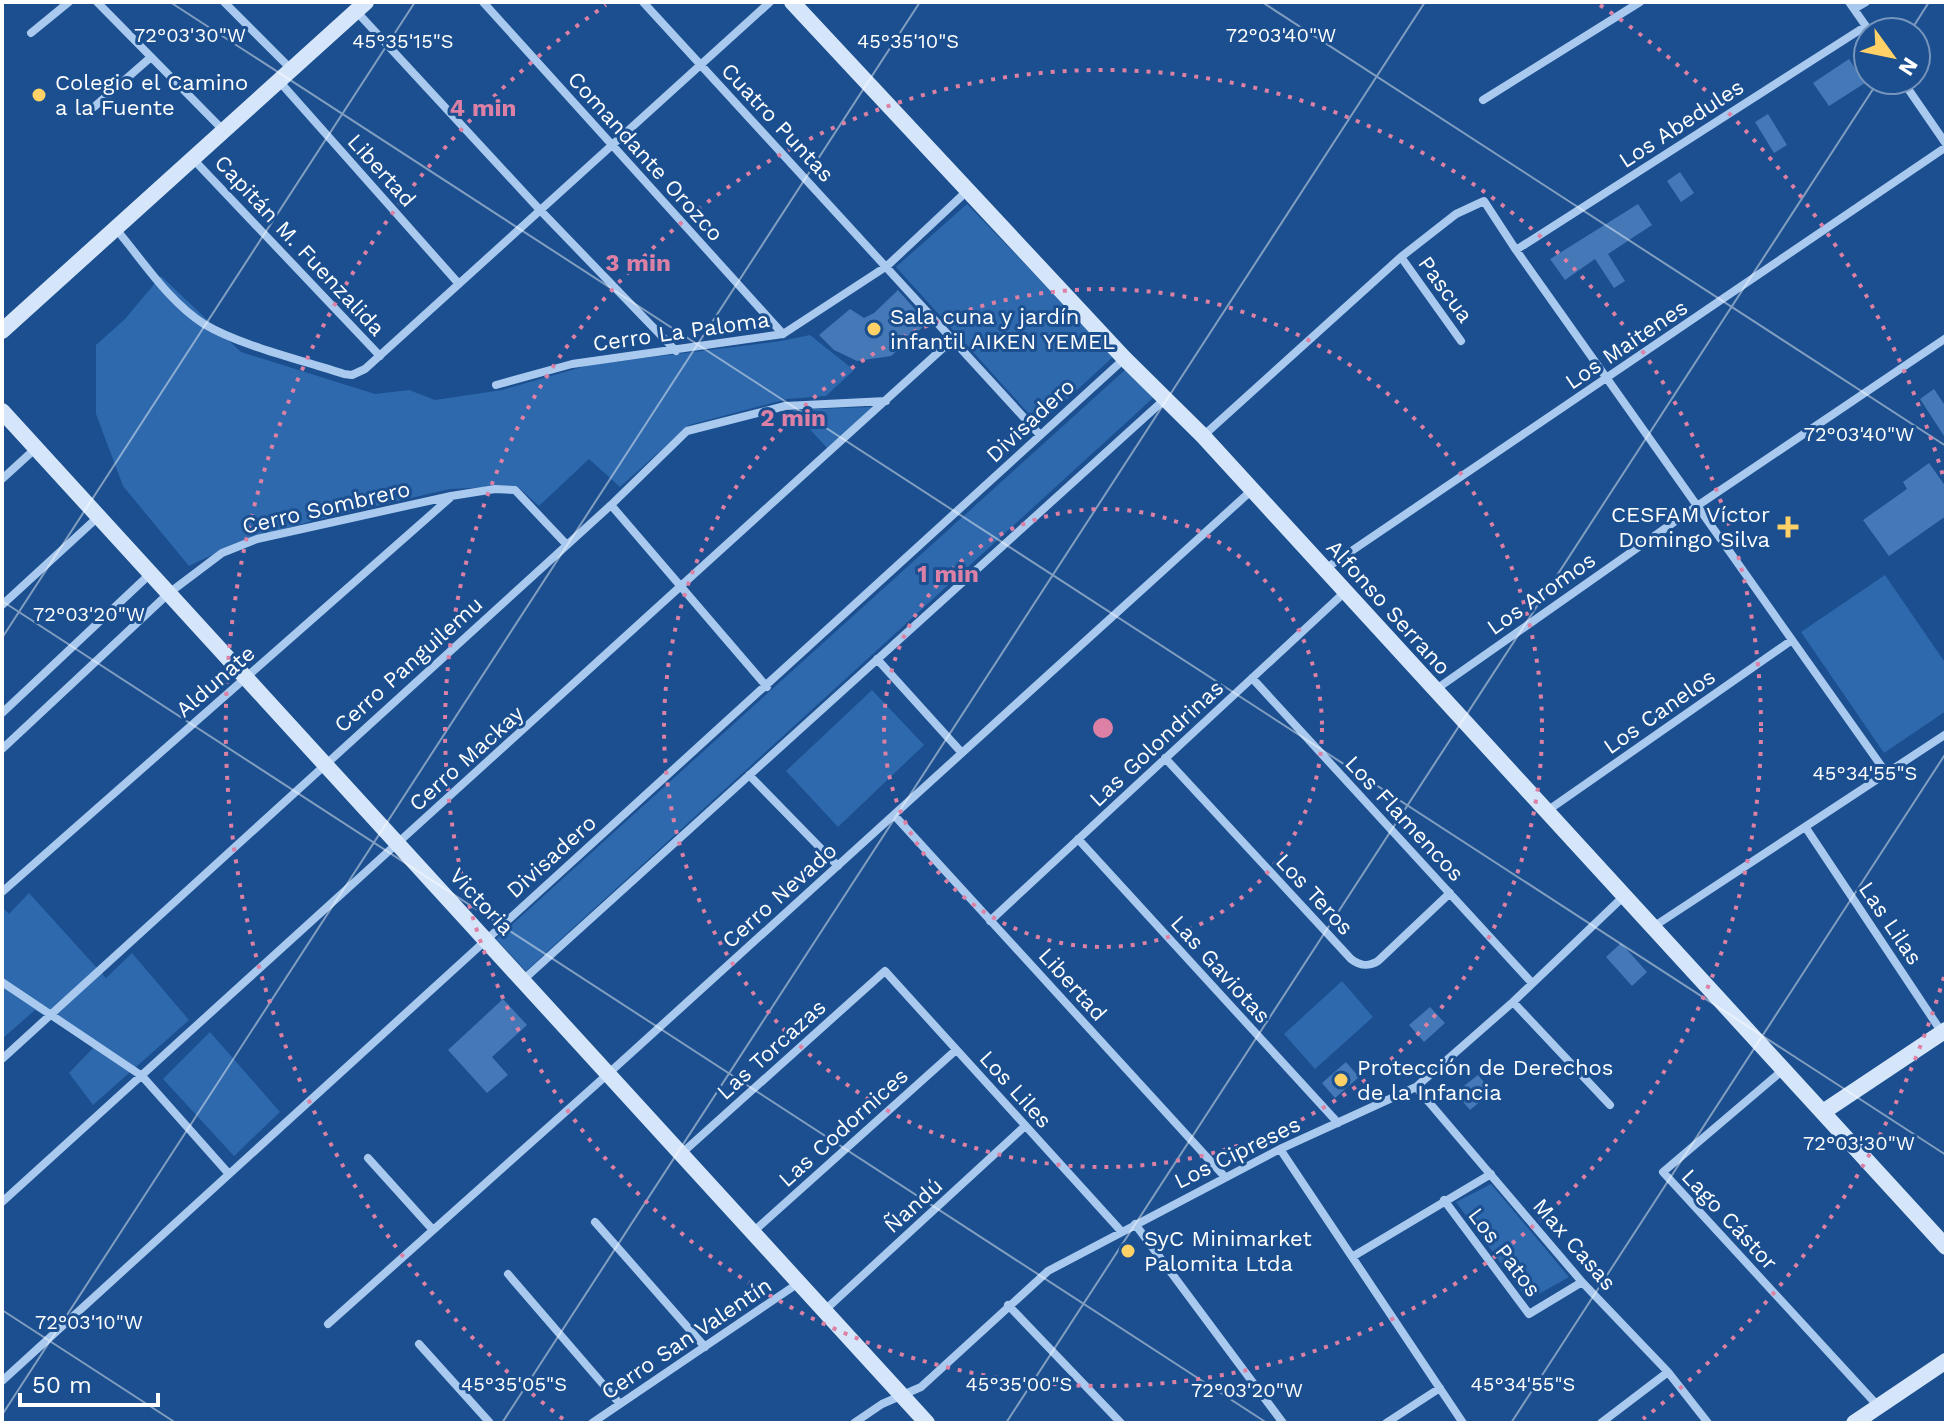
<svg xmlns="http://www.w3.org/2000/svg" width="1948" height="1425" viewBox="0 0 1948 1425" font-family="'Work Sans',sans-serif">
<rect width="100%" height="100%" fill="#1b4f8f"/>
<path fill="#2e69ad" d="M967 204 1114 356 1039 425 896 267Z
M161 276 241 352 375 394 409 390 435 400 502 390 589 365 781 341 810 335 854 370 826 396 787 399 689 425 620 487 589 459 539 506 517 486 450 489 316 520 243 540 189 566 123 486 96 414V345L125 319Z
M1126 369 1153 398 526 971 496 939Z
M872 407 828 449 792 410Z
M1885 575 1946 664V711L1884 753 1801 632Z
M872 690 924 745 838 827 786 771Z
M29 893 106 978 132 953 189 1020 93 1105 69 1073 95 1046 35 1010 2 1039V907L9 914Z
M1342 981 1373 1017 1315 1069 1284 1034Z
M210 1032 280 1112 234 1156 163 1079Z
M1491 1184 1569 1277 1528 1300 1456 1202Z"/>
<path fill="#4478b7" d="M1849 59 1865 83 1829 106 1813 83Z
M1768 114 1787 145 1774 153 1755 122Z
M1680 172 1694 193 1681 202 1667 181Z
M1638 204 1652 225 1608 254 1625 281 1614 288 1595 259 1565 280 1550 259Z
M898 290 927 323 891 356 857 361 834 350 819 335 850 309 864 318 874 313Z
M1934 389 1946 407V439L1920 399Z
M1929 463 1946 487V516L1889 556 1863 520 1907 489 1903 482Z
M1621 943 1647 972 1632 986 1606 957Z
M503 999 527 1025 492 1057 508 1075 487 1093 448 1050Z
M1430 1007 1445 1023 1424 1042 1409 1025Z
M1346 1062 1359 1077 1335 1098 1322 1083Z
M1478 1075 1492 1092 1470 1110 1459 1097 1464 1093 1460 1089Z"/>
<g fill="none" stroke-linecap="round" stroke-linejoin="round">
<path stroke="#a9c9ee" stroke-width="8" d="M97 2 224 131
M224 2 291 69
M483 2 783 334
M643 2 1040 435
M1849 2 1870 32
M1854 9 1866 2
M356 11 540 210 676 351
M31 33 69 2
M1902 80 1946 144
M279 81 459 284
M1483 100 1640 2
M94 107 151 57
M193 159 380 356
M116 229C143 261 169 302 204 324 241 346 302 360 344 374L352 375 365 369 770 2
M1516 250 1866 26
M1401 257 1461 341
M496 385 572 364 783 334 887 266 967 191
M1203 436 1401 257 1456 214 1484 201 1516 250 1887 774
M2 479 36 448
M611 505 767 687
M1325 569 1946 147
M2 605 98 517
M877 659 962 753
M1252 678 1532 983
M1435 690 1697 506 1946 338
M2 713 150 574
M2 749 169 593 222 553 257 539 451 496 495 489 515 490 567 545
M1165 758 1351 959C1360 966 1368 967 1378 961L1450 893
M749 775 838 866
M1547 811 1792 640
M894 815 1225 1177
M1806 828 1943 1034
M1078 839 1338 1123
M2 892 451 497
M990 921 1346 591
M1653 927 1946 734
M523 980 1165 399
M2 982 142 1076 229 1174
M1513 1002 1610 1105
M2 1059 611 505 687 431 785 406 886 401
M1783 1070 1663 1172 1878 1406
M1416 1087 1582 1282 1668 1372 1708 1423
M1280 1149 1463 1423
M682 1153 885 971 1121 1231
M368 1158 433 1230
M1444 1200 1529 1314 1582 1282
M2 1202 953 339
M595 1222 705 1347
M1135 1224 1283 1423
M754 1231 956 1050
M1352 1257 1491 1174
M508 1274 620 1404
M1008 1305 1121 1423
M825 1310 1025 1126
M328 1324 609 1073 1252 490
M419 1344 490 1423
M2 1381C376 1040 752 701 1124 359
M592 1423 800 1282
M854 1423 882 1404 921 1387 1048 1271 1280 1149 1416 1087 1513 1002 1624 896
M1386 1423 1440 1388
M1601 1423 1668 1372"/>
<path stroke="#d6e6fa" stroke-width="16" d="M792 2 1124 358 1203 436 1946 1247
M2 331 366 2
M2 411 927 1423
M1823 1112 1946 1030
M1854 1423 1946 1361"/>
</g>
<path fill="none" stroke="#fff" stroke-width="2" stroke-opacity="0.45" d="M170 2 1946 1155M1262 2 1946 446M1910 32 1929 2M2 601 1267 1423M2 638 415 2M2 1310 176 1423M2 1415 920 2M502 1423 1425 2M1006 1423 1879 80M1511 1423 1946 753"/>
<g fill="none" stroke="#dd80a5" stroke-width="4" stroke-dasharray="4 8">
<circle cx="1103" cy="728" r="219"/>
<circle cx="1103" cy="728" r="439"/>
<circle cx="1103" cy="728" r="658"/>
<path d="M1944 977A877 877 0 0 1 1643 1419M563 1419A877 877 0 0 1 606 5M1600 5A877 877 0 0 1 1944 479"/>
</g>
<g fill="#ffd166" stroke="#1b4f8f" stroke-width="3">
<circle cx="39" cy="95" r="8"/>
<circle cx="874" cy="329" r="8"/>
<path d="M1784 515h8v8h8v8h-8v8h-8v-8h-8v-8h8z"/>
<circle cx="1341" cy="1080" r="8"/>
<circle cx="1128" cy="1251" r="8"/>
</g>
<g text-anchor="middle" stroke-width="6" stroke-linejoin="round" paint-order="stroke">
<g font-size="22" fill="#fff" stroke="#1b4f8f" text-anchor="start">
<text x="55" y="90">Colegio el Camino<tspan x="55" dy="25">a la Fuente</tspan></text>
<text x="890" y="324">Sala cuna y jardín<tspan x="890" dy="25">infantil AIKEN YEMEL</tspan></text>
<text x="1770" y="522" text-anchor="end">CESFAM Víctor<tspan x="1770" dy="25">Domingo Silva</tspan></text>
<text x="1357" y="1075">Protección de Derechos<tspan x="1357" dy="25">de la Infancia</tspan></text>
<text x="1144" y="1246">SyC Minimarket<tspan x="1144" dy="25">Palomita Ltda</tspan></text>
</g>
<g font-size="22" fill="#fff" stroke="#1b4f8f">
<text transform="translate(778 122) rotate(47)" y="8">Cuatro Puntas</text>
<text transform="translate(1681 123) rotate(-33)" y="8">Los Abedules</text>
<text transform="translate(646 156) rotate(48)" y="8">Comandante Orozco</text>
<text transform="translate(382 170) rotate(48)" y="8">Libertad</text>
<text transform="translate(300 245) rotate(47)" y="8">Capitán M. Fuenzalida</text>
<text transform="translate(1446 289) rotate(54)" y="8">Pascua</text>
<text transform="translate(681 331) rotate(-8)" y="8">Cerro La Paloma</text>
<text transform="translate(1626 344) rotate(-34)" y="8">Los Maitenes</text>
<text transform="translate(1030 420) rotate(-43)" y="8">Divisadero</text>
<text transform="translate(326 507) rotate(-13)" y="8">Cerro Sombrero</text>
<text transform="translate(1541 593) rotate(-35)" y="8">Los Aromos</text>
<text transform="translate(1389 607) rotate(48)" y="8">Alfonso Serrano</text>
<text transform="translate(408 664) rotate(-42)" y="8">Cerro Panguilemu</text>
<text transform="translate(215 681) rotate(-41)" y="8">Aldunate</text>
<text transform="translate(1659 711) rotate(-35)" y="8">Los Canelos</text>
<text transform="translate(1156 743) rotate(-43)" y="8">Las Golondrinas</text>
<text transform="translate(466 758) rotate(-42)" y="8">Cerro Mackay</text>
<text transform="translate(1405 818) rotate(47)" y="8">Los Flamencos</text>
<text transform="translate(551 856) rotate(-42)" y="8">Divisadero</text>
<text transform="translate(1315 894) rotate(47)" y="8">Los Teros</text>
<text transform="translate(779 895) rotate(-42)" y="8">Cerro Nevado</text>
<text transform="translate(482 901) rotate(47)" y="8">Victoria</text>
<text transform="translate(1891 923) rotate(56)" y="8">Las Lilas</text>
<text transform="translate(1221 969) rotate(48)" y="8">Las Gaviotas</text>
<text transform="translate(1073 984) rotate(48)" y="8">Libertad</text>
<text transform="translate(771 1049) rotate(-42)" y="8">Las Torcazas</text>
<text transform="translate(1016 1089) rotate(48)" y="8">Los Liles</text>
<text transform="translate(843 1127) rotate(-42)" y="8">Las Codornices</text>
<text transform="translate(1237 1152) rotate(-26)" y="8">Los Cipreses</text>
<text transform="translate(913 1205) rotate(-42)" y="8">Ñandú</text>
<text transform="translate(1730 1219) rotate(47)" y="8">Lago Cástor</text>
<text transform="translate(1575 1244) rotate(49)" y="8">Max Casas</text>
<text transform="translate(1505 1252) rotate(53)" y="8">Los Patos</text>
<text transform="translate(686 1338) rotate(-34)" y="8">Cerro San Valentín</text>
</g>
</g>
<g font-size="20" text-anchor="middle" fill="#fff" stroke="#1b4f8f" stroke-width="6" stroke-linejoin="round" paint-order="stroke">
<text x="190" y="42">72°03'30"W</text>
<text x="1281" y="42">72°03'40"W</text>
<text x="908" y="48">45°35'10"S</text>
<text x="403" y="48">45°35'15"S</text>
<text x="1859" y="441">72°03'40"W</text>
<text x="89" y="621">72°03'20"W</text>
<text x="1865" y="780">45°34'55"S</text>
<text x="1859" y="1150">72°03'30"W</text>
<text x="89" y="1329">72°03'10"W</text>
<text x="514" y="1391">45°35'05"S</text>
<text x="1019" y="1391">45°35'00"S</text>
<text x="1523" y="1391">45°34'55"S</text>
<text x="1247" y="1397">72°03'20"W</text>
</g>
<circle cx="1103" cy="728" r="12" fill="#dd80a5" stroke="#1b4f8f" stroke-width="4"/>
<g font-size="24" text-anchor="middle" font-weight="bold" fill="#dd80a5" stroke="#1b4f8f" stroke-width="6" stroke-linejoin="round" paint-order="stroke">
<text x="483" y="116">4 min</text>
<text x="638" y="271">3 min</text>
<text x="793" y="426">2 min</text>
<text x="948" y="582">1 min</text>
</g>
<rect width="1948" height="1425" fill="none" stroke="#ffffff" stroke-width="8"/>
<g transform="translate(1892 56) rotate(123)"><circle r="38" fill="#1b4f8f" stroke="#7695bc" stroke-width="2"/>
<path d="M0-6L14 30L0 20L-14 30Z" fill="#ffd166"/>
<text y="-12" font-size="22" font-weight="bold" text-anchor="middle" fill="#ffffff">N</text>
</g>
<path d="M20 1393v12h138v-12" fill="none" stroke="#ffffff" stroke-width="4"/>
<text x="32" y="1393" font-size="24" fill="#ffffff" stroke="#1b4f8f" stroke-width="6" paint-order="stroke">50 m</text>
</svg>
